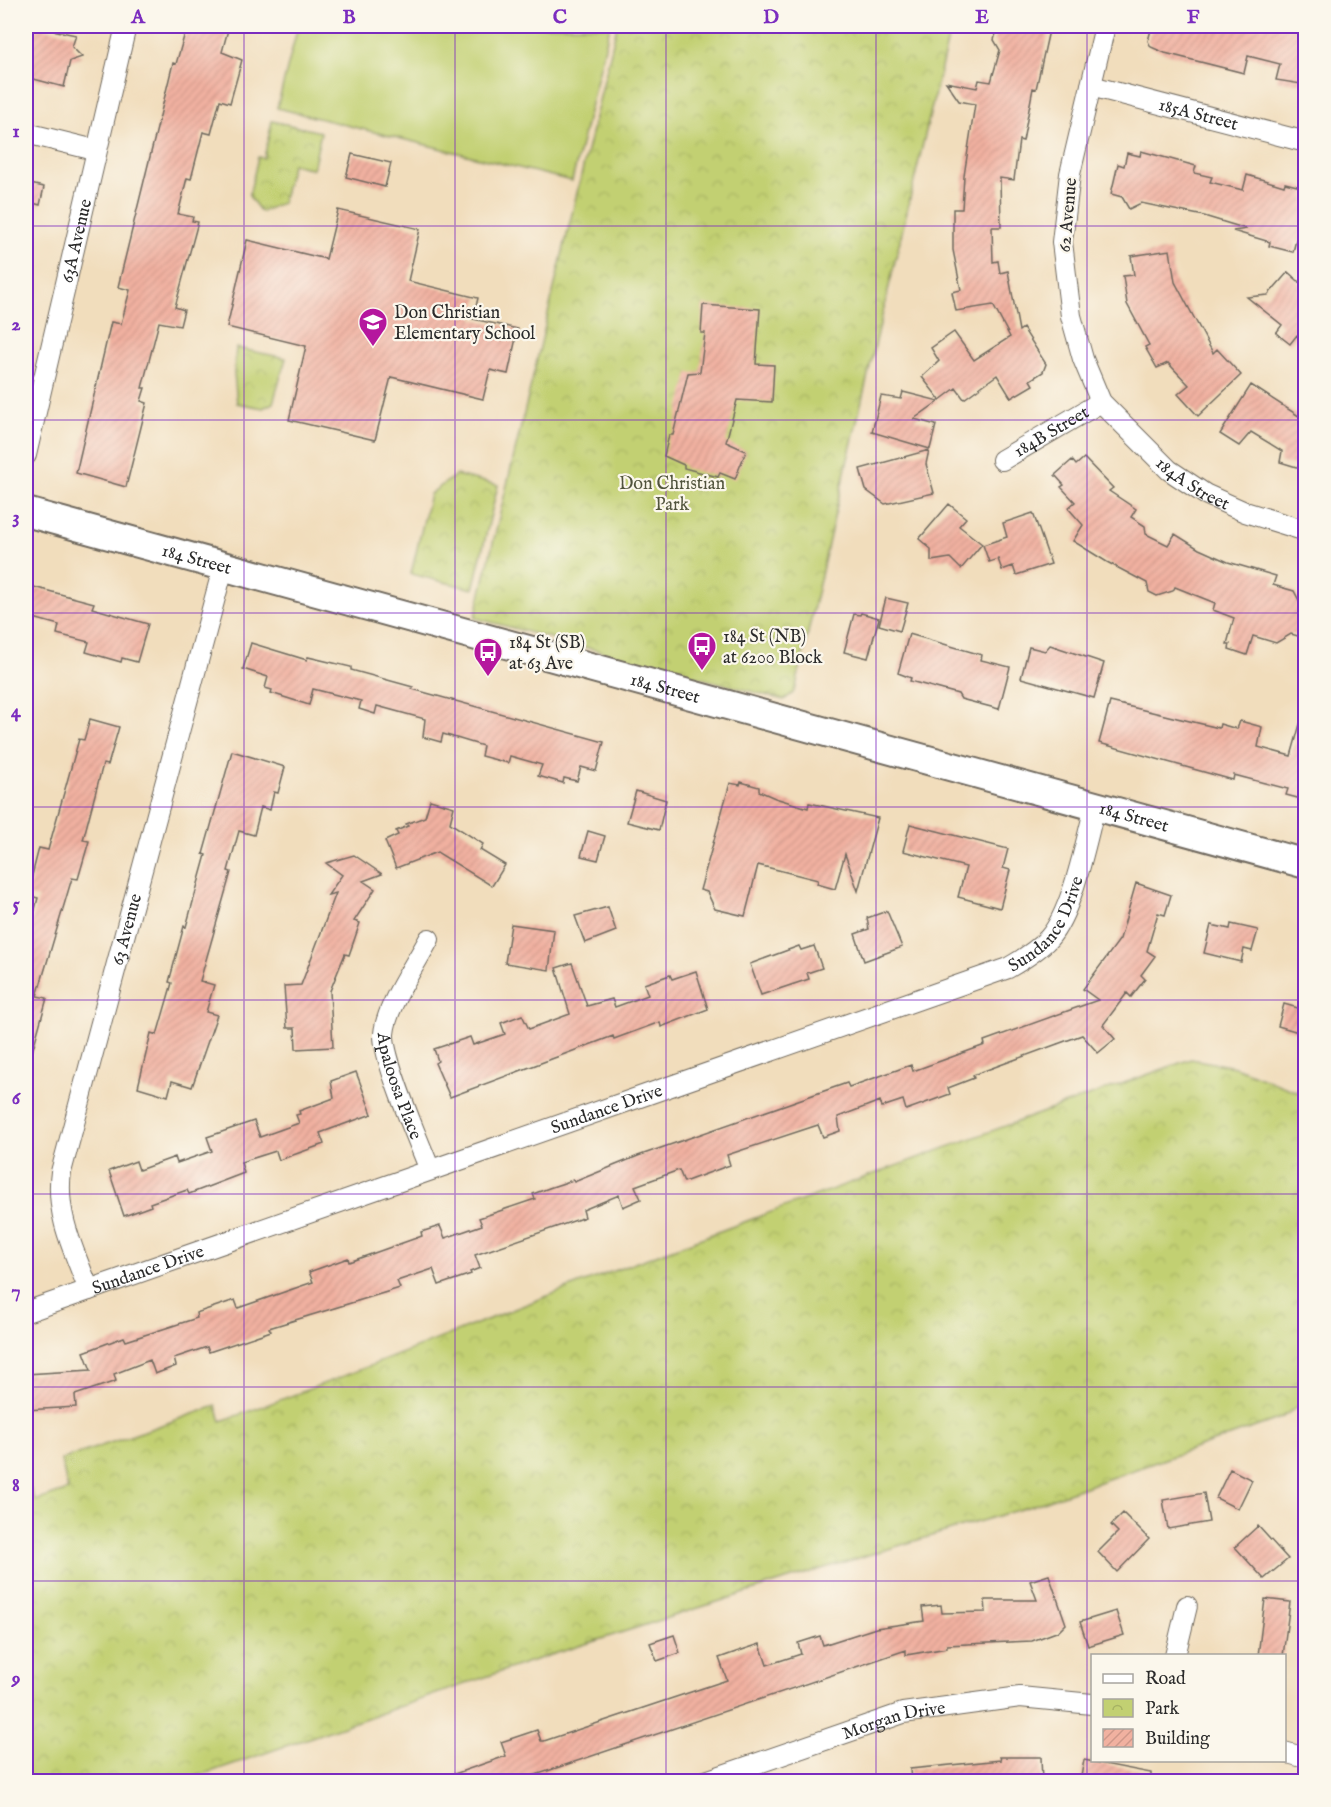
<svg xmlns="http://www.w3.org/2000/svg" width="1331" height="1807" viewBox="0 0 1331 1807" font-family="'IM FELL English',serif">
<defs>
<pattern id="park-crowns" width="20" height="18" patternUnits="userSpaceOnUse" patternTransform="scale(1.5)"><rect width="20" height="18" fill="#c2d072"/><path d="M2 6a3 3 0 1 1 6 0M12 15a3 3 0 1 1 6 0" fill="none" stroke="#a7b363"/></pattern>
<pattern id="building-hatch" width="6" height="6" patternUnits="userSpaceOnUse" patternTransform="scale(1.5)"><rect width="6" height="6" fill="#f1b1a0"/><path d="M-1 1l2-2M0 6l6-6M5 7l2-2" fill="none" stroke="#cf988a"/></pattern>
</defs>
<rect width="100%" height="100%" fill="#fbf7ec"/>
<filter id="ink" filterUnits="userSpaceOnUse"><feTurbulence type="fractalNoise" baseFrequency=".0167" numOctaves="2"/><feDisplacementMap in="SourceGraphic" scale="12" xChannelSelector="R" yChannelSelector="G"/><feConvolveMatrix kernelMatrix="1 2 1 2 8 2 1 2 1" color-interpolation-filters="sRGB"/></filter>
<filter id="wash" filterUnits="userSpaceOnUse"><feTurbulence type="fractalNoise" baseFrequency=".008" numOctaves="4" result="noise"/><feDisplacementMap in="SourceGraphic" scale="24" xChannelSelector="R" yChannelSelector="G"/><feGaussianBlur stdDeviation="1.35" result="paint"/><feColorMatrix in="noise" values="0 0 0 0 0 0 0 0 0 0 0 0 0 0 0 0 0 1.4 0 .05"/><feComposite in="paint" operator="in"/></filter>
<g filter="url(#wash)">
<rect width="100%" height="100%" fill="#f1ddbc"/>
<path fill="#c2d072" stroke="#767e4e" stroke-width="1.5" d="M298 26H610L572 181 277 108Z"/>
<path fill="url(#park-crowns)" stroke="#767e4e" stroke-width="1.5" d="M617 26H951L833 522 796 686 793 693 784 700 475 618Z
M272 121 321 132 313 169 292 164 282 203 261 212 249 196 258 157 264 158Z
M236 348 286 358 273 403 263 408 237 403 234 373Z
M456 475 498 485 473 589 411 574 430 494Z
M1191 1059 1235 1067 1305 1095V1401L1281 1418 1031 1506 808 1573 526 1663 184 1781H26V1478L35 1501 68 1490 61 1460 216 1406 221 1421C338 1381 451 1333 566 1289 774 1210 982 1134 1191 1059Z"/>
<g id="blocks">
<path fill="url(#building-hatch)" d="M33 26 76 35 72 47 82 57 70 61 64 87 26 77V57Z
M187 26H229L222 52 242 60 230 103 220 100 211 134 203 132 191 179 187 178 178 214 193 217 192 221 198 222 175 307 184 310 180 326 159 322 142 388H145L141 401 147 403 126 487 76 473 111 322 121 324 130 290 118 287 173 63 176 64Z
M998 26H1050L1036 89 1033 88 1023 141 1019 140 1014 180 1000 178 1001 227H992L993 262 998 261 1000 273 1008 271 1019 331 1023 328 1046 364 1043 372 1030 380 1033 385 1011 398 997 375 964 399 956 388 940 400 922 377 939 361 931 348 954 332 974 360 1010 337 993 305 956 311 952 292 961 290 953 250V209H962L964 176 975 104 959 101 946 82 977 88 979 80 991 82 1000 50 994 40Z
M1152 26H1305V67L1301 84 1276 80 1280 64 1248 56 1244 73 1165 53 1151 47 1148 41Z
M1141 151 1196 166 1194 173 1212 177 1210 182 1243 190 1247 175 1284 186 1285 183 1305 188V242L1296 240 1293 252 1269 246 1270 242 1233 231 1247 229 1204 216 1141 203 1129 209 1122 197 1111 194 1118 164 1124 166 1127 153 1140 156Z
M352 154 391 163 385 187 346 177Z
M26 183 44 187 40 205 26 201Z
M338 210 420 229 408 281 478 298 473 319 518 329 508 374 490 370 483 399 391 377 375 440 289 420 306 346 227 327 247 240 326 259Z
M1170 250 1175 282 1213 353 1217 349 1241 375 1198 416 1178 394 1189 385 1168 363 1157 368 1145 347 1149 345 1127 304 1123 276 1134 275 1131 256Z
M1288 272 1305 287V342L1297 335 1290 344 1276 333 1282 325 1247 297 1268 295Z
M703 305 760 309 756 364 774 365 772 402 737 400 726 442 746 451 735 479 720 473 718 477 684 468V465L664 456 669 435H673L688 373 700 372 705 333H701Z
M1251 385 1305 420 1303 469 1280 462 1282 451 1251 432 1239 446 1220 434Z
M903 392 939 401 914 419 936 425 930 449 872 432 881 396 901 399Z
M929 450 926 464 934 493 885 504 866 490 860 469Z
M1084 458 1113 488 1109 491 1136 509 1131 517 1145 526 1146 534 1168 545 1175 534 1199 549 1228 562 1276 576 1273 585 1294 591 1302 606 1305 607V638L1291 634 1276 643 1253 636 1247 655 1229 649 1230 644H1227L1234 618 1213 610 1215 603 1175 587 1173 591 1157 596 1149 592 1147 583 1107 562 1073 541 1083 525 1068 508 1075 502 1061 487 1064 485 1055 475 1072 460 1076 465Z
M949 504 966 518 959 526 982 544 961 569 950 558 931 561V549L919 539Z
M1033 513 1051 564 1016 575 1013 566 1002 570 998 559 989 562 983 545 1007 537 1003 523Z
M26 585 94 603 92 608 148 624 137 662 122 658 121 662 86 652 89 642 57 634 59 625 26 616Z
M886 598 908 603 900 631 879 625Z
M861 613 879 618 868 658 844 652 854 614 860 615Z
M909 634 982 655 981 660 1010 667 999 709 961 699 958 694 910 681 911 678 898 673Z
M251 643 307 660 308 657 351 667V670L413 687 412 689 604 742 596 771 581 767 577 781 564 778 563 783 538 776 542 765 510 756 508 763 481 756 483 746 443 734 441 742 423 737 425 719 377 706 375 714 359 709 361 701 313 689 309 705 271 693 272 690 265 688 268 677 243 669Z
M1050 645 1104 663 1094 698 1021 678 1029 647 1045 651Z
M1110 702 1219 728 1220 724 1237 729 1240 721 1262 727 1258 747 1291 756 1300 724 1305 725V800L1286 795 1288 789 1234 775 1233 780 1099 743Z
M90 719 119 727 108 765 103 764 83 840 89 841 78 879 72 878 37 996 47 998 31 1056 26 1055V943L38 898 27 895 39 848 48 850 79 739 84 740Z
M232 751 285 767 278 793 274 792 270 810 261 807 254 835 239 831 228 871 231 872 200 981 214 985 206 1012 217 1015 192 1087 172 1081 168 1096 138 1087 151 1033 157 1035 172 983 169 982 184 926 186 927 206 855 203 854Z
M741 782 759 787V791L775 798 808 808 809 803 878 818 858 891 845 854 835 889 817 884 818 880 758 865 745 916 715 909 707 892 700 890 730 783 740 785Z
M636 791 666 800 659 830 627 822Z
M430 800 454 807 450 823 483 844 480 850 505 865 492 886 437 852 396 868 385 841 398 835 396 831 408 826 406 824 425 817Z
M910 824 1008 849 1003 868 1010 870 1000 908 958 897 966 867 903 851Z
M588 831 605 836 598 860 581 856Z
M354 855 382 874 363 881 375 889 354 921 360 923 349 955 345 954 330 991 333 1047 296 1049 295 1028H287L284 986 301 985 336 893 328 895 342 875 326 863Z
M1136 883 1171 895 1165 915 1158 913 1147 951 1155 956 1141 975 1145 979 1131 997 1127 993 1103 1025 1115 1039 1098 1053 1082 1035 973 1075 974 1078 948 1088 950 1094 906 1110 903 1100 882 1107 880 1101 838 1117 840 1131 823 1137 818 1125 727 1155 730 1165 684 1182 679 1170 635 1186 641 1199 623 1207 619 1195 583 1210 585 1217 475 1255 480 1268 470 1272 471 1274 439 1285 433 1269 397 1281 400 1288 269 1328 271 1331 209 1352 207 1347 174 1358 176 1366 155 1374 150 1360 114 1374 116 1381 75 1395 76 1407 26 1410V1374L91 1370 84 1352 124 1337 126 1341 197 1318 196 1313 235 1300 238 1308 313 1282 309 1272 348 1258 349 1262 422 1236 421 1232 440 1226 445 1238 482 1225 479 1218 535 1199 533 1194 549 1188 573 1180 574 1182 638 1156 847 1083 849 1087 911 1065 913 1071 985 1045 984 1041 1098 1000 1083 989 1120 939Z
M608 907 616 931 585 943 575 916Z
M887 911 902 947 864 961 855 934 869 929 867 918Z
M511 924 554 930 549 970 505 963Z
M1231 924 1258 930 1252 951 1244 949 1241 962 1204 953 1211 925 1230 929Z
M799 946 801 950 814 946 822 968 807 973 809 979 761 995 750 964Z
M572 963 587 1006 612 999 615 1007 648 995 644 984 670 975 672 979 696 971 708 1009 661 1027 660 1022 614 1039 613 1036 450 1097 435 1063 438 1061 434 1049 470 1037 473 1045 505 1034 501 1023 522 1015 529 1029 570 1014 556 968Z
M1284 1004 1305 1010V1034L1278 1026Z
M356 1072 372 1114 320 1133 324 1144 279 1160 276 1151 241 1162 244 1173 189 1194 187 1190 150 1203 151 1206 124 1216 109 1171 136 1161 139 1170 175 1157 177 1163 212 1151 207 1137 254 1121 260 1137 299 1123 296 1115 300 1114 299 1111 334 1098 331 1081Z
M1230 1469 1252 1480 1238 1509 1216 1498Z
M1204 1493 1209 1522 1168 1529 1163 1500Z
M1123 1513 1149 1539 1117 1572 1098 1552 1118 1532 1111 1525Z
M1258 1526 1288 1559 1264 1579 1235 1547Z
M1049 1575 1066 1624 1059 1631 1032 1641 947 1645V1648L906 1655V1650L515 1782H441L440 1779 506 1756 501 1742 537 1730 541 1741H544L727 1680 719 1658 736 1652 760 1644 767 1665 801 1654 798 1643 820 1636 823 1645 876 1628 924 1621 922 1607 941 1605 942 1613 986 1612 985 1600H1037L1030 1581Z
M1265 1599 1290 1602 1283 1656H1258Z
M1116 1611 1124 1635 1088 1646 1080 1622Z
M674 1635 680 1653 657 1661 650 1643Z
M1000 1757H1041L1042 1782H911L910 1769 1001 1760Z
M1084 1760 1151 1773V1782H1080Z"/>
</g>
</g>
<g filter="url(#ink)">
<use href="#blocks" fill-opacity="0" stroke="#70695e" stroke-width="1.5"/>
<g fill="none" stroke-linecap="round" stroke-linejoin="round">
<g stroke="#70695e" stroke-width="22">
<g id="minor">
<path id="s1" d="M1105 26 1070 174 1062 242 1071 316 1083 359 1101 402 1169 470 1205 494 1245 512 1306 531"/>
<path id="s2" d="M1091 86 1306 142"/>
<path d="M26 133 95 150"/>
<path id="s3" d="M26 455 126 26"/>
<path id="s4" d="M1002 460 1101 402"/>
<path id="s5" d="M429 939C416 964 386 1006 384 1034 383 1060 419 1142 430 1170"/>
<path id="s6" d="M89 1290C74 1251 55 1214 61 1172L223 568"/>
<path id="s7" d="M26 1312 1008 968C1022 960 1038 950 1049 938 1073 910 1085 844 1095 807"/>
<path d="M1175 1656 1187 1606"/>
<path d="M1284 1752 1306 1758"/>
<path id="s8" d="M703 1782 903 1713 1020 1697 1092 1704"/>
</g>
</g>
<g stroke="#70695e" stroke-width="32">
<g id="secondary">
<path id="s9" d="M26 512 1306 864"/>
</g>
</g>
<use href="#minor" stroke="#fff" stroke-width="20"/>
<use href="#secondary" stroke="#fff" stroke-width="28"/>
</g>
</g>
<path fill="none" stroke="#7b2cbf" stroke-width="1.5" stroke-opacity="0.55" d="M244 26V1782M455 26V1782M666 26V1782M876 26V1782M1087 26V1782M26 226H1306M26 420H1306M26 613H1306M26 807H1306M26 1000H1306M26 1194H1306M26 1387H1306M26 1581H1306"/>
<defs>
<g id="school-pin" transform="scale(1.5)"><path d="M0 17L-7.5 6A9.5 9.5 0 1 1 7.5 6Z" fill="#b5179e" stroke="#fbf7ec"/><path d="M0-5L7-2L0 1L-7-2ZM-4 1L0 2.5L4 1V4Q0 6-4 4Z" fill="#fff"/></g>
<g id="bus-pin" transform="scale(1.5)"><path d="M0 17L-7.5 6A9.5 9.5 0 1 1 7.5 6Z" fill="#b5179e" stroke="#fbf7ec"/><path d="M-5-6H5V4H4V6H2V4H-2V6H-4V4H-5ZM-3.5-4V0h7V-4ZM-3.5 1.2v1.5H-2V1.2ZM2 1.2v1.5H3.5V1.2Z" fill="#fff"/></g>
</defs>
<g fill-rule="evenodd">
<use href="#school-pin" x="373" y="322"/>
<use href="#bus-pin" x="702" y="646"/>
<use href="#bus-pin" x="488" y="652"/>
</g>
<g text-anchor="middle" stroke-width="4.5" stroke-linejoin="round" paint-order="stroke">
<g font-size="18" fill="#2b2b2b" stroke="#fbf7ec">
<text dy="6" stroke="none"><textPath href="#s2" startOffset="111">185A Street</textPath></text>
<text transform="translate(1067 215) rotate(-85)" y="6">62 Avenue</text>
<text dy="6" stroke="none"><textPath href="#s3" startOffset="220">63A Avenue</textPath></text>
<text dy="6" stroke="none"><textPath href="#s4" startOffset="57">184B Street</textPath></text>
<text dy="6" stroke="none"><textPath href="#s1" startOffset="510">184A Street</textPath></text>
<text dy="6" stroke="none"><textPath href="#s9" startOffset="177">184 Street</textPath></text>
<text dy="6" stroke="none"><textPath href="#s9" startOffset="663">184 Street</textPath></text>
<text dy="6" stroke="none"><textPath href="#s9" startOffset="1149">184 Street</textPath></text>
<text dy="6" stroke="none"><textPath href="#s7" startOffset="1101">Sundance Drive</textPath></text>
<text dy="6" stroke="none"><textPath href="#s6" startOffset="374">63 Avenue</textPath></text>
<text dy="6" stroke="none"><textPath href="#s5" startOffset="160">Apaloosa Place</textPath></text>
<text dy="6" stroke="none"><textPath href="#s7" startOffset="615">Sundance Drive</textPath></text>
<text dy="6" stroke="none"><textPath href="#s7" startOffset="129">Sundance Drive</textPath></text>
<text dy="6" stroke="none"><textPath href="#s8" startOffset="201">Morgan Drive</textPath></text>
</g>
<g font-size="18" fill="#2b2b2b" stroke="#fbf7ec" text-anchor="start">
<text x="394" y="318">Don Christian<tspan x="394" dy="21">Elementary School</tspan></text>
<text x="723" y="642">184 St (NB)<tspan x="723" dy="21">at 6200 Block</tspan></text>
<text x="509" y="648">184 St (SB)<tspan x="509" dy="21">at 63 Ave</tspan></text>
</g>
<g font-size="18" fill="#51543d" stroke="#fbf7ec">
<text x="672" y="489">Don Christian<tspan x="672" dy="21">Park</tspan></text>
</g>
</g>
<rect width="1331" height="1807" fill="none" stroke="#fbf7ec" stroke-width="66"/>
<rect x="1091" y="1654" width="195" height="108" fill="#fbf7ec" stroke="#a8a59f" stroke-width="1.5"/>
<rect x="1103" y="1674" width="30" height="9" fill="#ffffff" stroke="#a8a59f" stroke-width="1.5"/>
<text x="1145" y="1684" font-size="18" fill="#2b2b2b">Road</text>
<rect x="1103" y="1699" width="30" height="18" fill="url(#park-crowns)" stroke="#a8a59f" stroke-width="1.5"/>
<text x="1145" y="1714" font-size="18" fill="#2b2b2b">Park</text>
<rect x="1103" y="1729" width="30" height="18" fill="url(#building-hatch)" stroke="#a8a59f" stroke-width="1.5"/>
<text x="1145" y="1744" font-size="18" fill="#2b2b2b">Building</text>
<rect x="33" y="33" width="1265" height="1741" fill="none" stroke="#7b2cbf" stroke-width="2"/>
<g font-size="20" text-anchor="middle" font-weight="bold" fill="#7b2cbf">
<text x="138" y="23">A</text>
<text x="349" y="23">B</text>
<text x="560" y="23">C</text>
<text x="771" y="23">D</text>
<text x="982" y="23">E</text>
<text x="1193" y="23">F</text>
<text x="16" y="137">1</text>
<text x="16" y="330">2</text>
<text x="16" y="523">3</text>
<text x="16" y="717">4</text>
<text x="16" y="910">5</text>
<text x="16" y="1104">6</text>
<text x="16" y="1297">7</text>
<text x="16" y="1491">8</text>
<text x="16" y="1684">9</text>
</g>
</svg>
